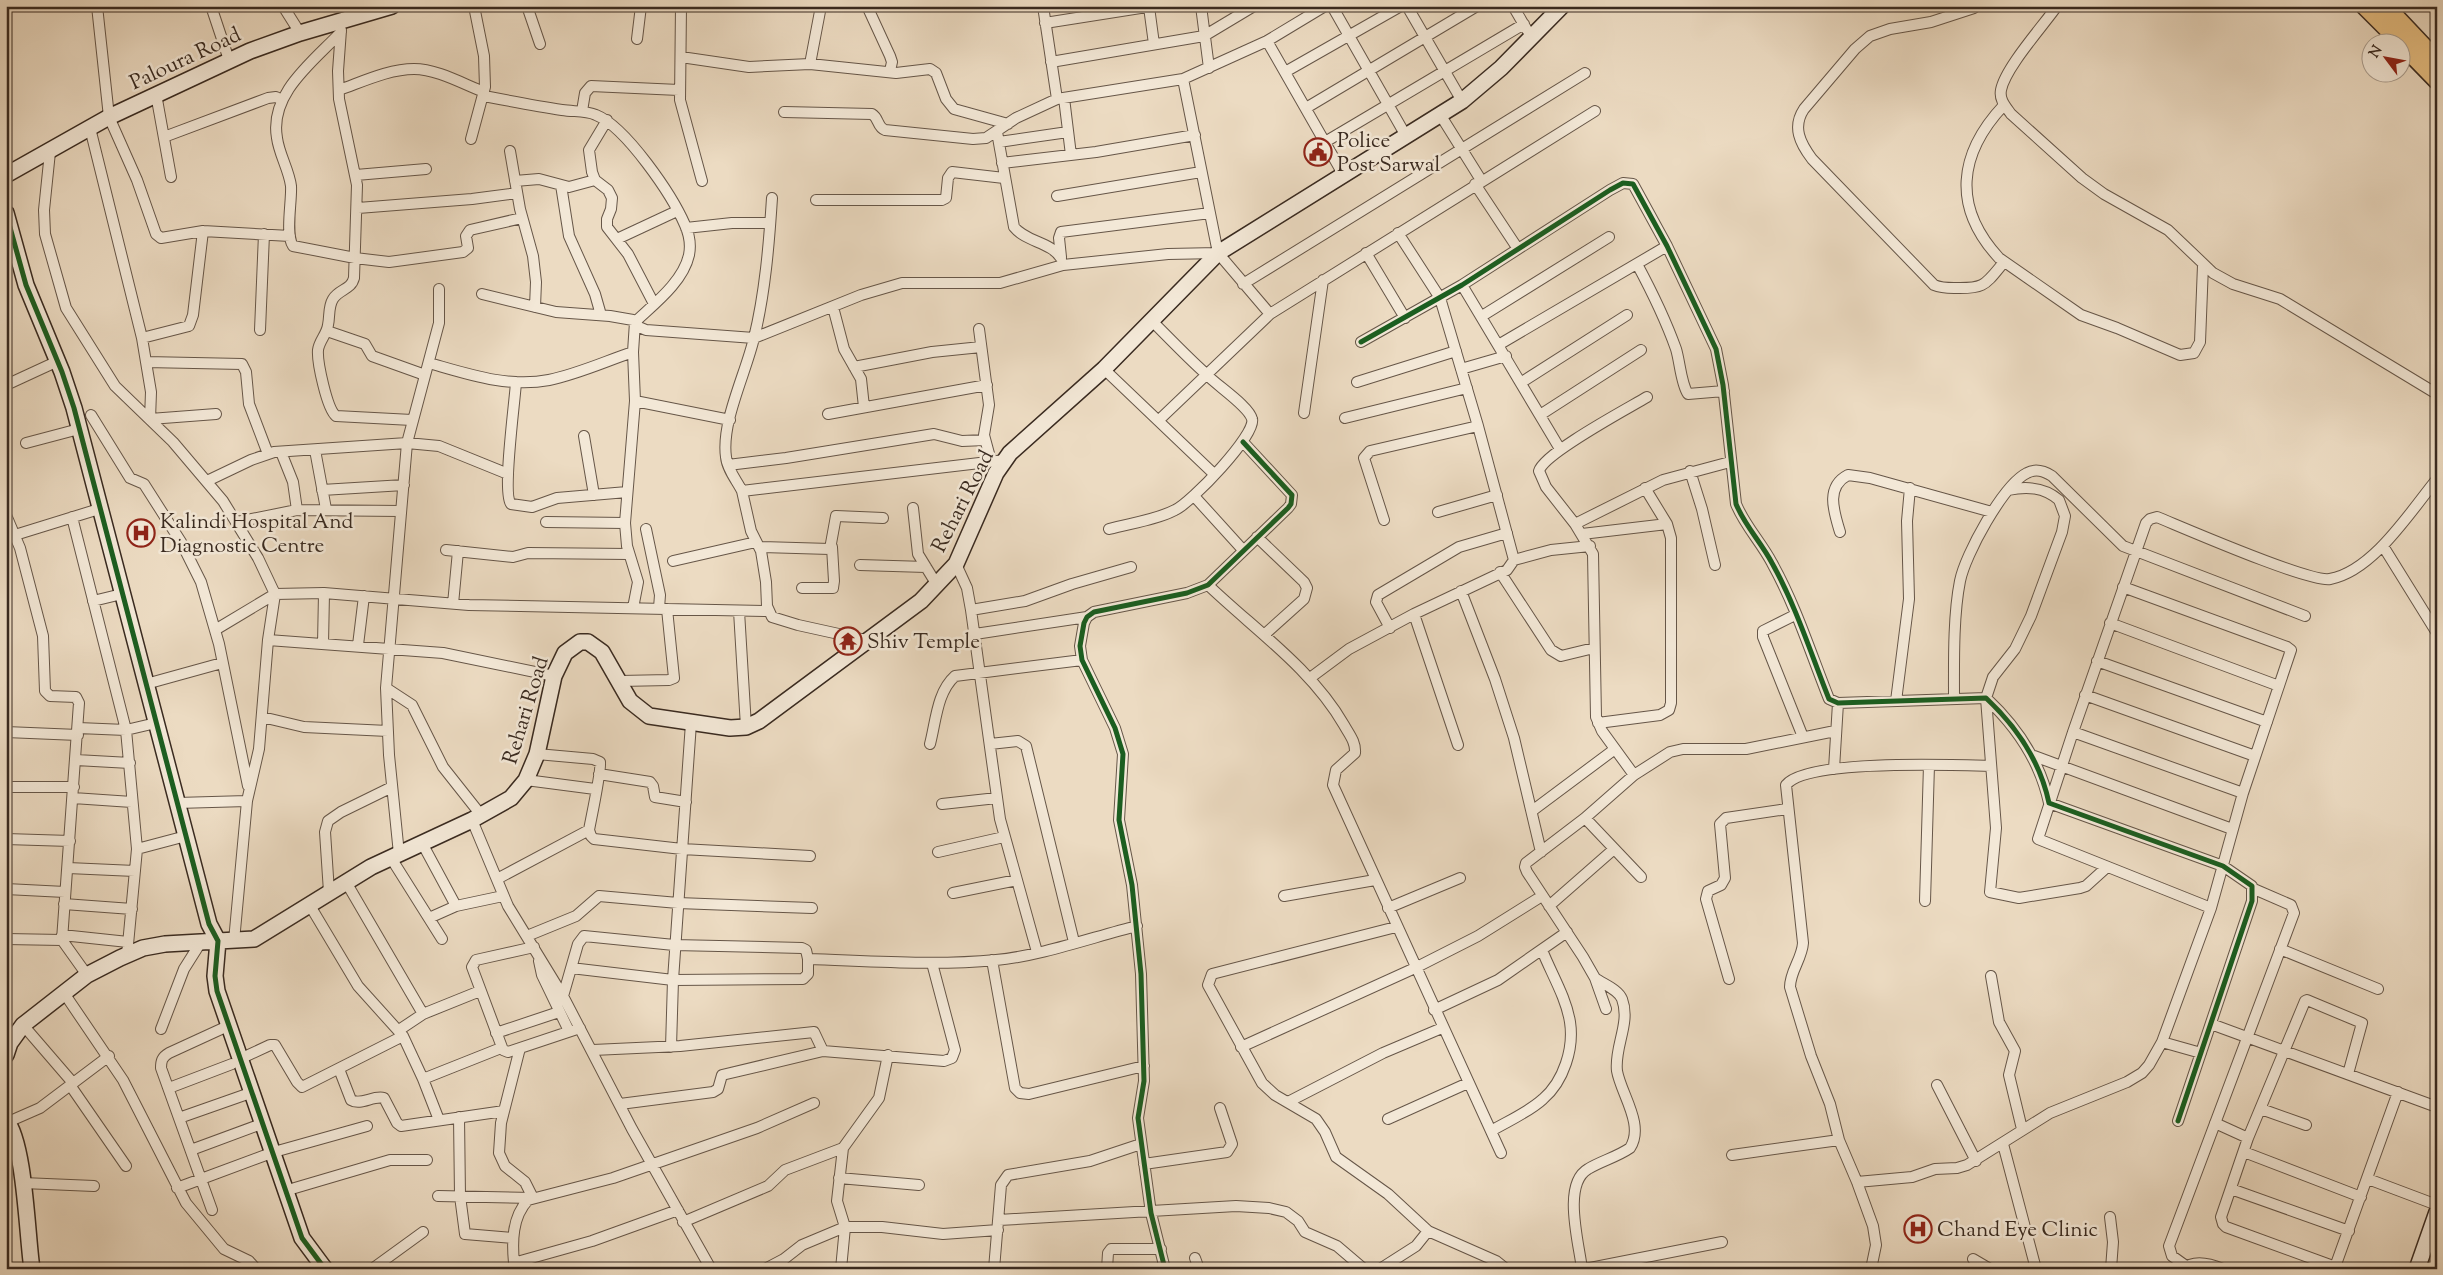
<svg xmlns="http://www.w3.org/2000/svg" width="2443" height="1275" viewBox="0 0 2443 1275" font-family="'Sorts Mill Goudy',serif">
<rect width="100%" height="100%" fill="#ecdbc2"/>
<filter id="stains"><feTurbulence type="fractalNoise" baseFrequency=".004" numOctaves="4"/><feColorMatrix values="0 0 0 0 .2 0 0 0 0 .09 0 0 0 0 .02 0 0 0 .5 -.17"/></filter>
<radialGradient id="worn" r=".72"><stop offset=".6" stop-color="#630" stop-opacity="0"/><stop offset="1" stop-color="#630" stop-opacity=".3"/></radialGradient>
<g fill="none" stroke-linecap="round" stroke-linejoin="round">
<g stroke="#665648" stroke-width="12">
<path id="street" d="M97 6 109 117 137 180 156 234 161 238 203 231 290 236
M211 6 229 60
M283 6 300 33
M527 6 540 44
M681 6 680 100 702 181
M867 6 890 56 892 62 890 71
M1043 6 1057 99
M1201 6 1209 68
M1332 6 1406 136
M1407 6 1462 101
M1513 6 1527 30
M2057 6C2043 26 2005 68 2001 90 1999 100 2006 107 2011 114L2082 178 2104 194 2168 230 2213 273 2233 284 2280 299 2437 394
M1149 7 1154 44
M1974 8 1931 22 1890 29 1870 36 1855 49 1804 109C1792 127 1800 143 1812 159L1934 285C1941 288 1947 288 1954 288 1985 289 1985 285 2004 262
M1045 23 1153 6
M341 30 338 71 339 99 357 185 354 278C351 290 339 289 333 299 328 307 330 316 328 325 327 334 319 341 318 350 317 362 327 409 336 416L412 420
M341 32C314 61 269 93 277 138 279 154 289 170 291 186 292 201 285 234 293 246L355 258 389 262 463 252 468 248 466 236 470 230 522 218
M637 39 641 6
M1267 41 1343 174
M681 57 749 67 810 64 896 73 930 69 936 73 946 99 954 109 1008 124
M1051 62 1204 36 1254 6
M810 64 821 6
M1285 72 1401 6
M1183 79 1218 253 1270 314
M339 90C362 82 389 69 414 69 437 69 463 84 484 92
M156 94 171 177
M484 96C510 101 536 106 562 110 574 112 585 110 596 115 626 127 672 195 685 225 689 234 691 245 689 255 683 282 654 304 635 322L633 352 635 401 625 523 627 546 638 582 633 608
M1064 98 1071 155
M2004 105C1958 154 1952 207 1999 258L2081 315 2117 328 2180 355 2194 353 2200 342 2203 265
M1306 108 1477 6
M582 111 585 93 591 86 679 90
M784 112 872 114C879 118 877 127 885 130L973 139 986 138 1016 118 1057 99 1183 79 1267 41 1325 6
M1441 116 1481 180
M607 120 589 150 592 172 595 180 608 190 612 198 611 209 607 219V227L628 254 654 304
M90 128 142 338 151 392 150 419 216 414
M997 132 1014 227C1026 242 1051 242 1061 258
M164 137 268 98 276 97 282 100
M471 139 485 87 484 56 474 6
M999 142 1068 132
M1325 142 1524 24
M510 151 520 209 533 256 536 282 535 307
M50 152 44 210 45 234 66 308 115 386 173 442 223 501 258 558 275 594 268 640 259 749 247 801 234 941
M1002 163 1096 152 1195 135
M356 175 426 169
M515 181 539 179 569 187 595 180
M1475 184 1518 249
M561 185 569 236 595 294 601 315
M1057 196 1201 172
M816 200H942L946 198 948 178 952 172 1004 178
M358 208 472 199 517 193
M686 228 732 223H770
M617 239 677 211
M1366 253 1405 318
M1061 257 1059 238 1061 232 1210 213
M1637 264C1651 290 1666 321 1676 349 1680 362 1681 384 1688 394L1724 391
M1243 284 1585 73
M1462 285 1560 449
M482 294 556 312 610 316 633 320 639 327 646 330 754 338 861 295 902 283H1000L1063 265 1168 254 1218 253
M833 307 844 349 861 379 864 407
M1482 316 1609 237
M979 329 989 405 984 435 991 461
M260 330 264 234
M327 331 365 344 372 356 425 375
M142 338 189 326 193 315 203 231
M1361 342 1462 285 1610 190 1623 183 1633 184 1667 246 1716 349 1723 385 1736 504C1745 526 1761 542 1772 563 1796 606 1811 654 1829 699L1838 703 1986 698C2017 727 2040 761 2049 803L2223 866 2252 886V901L2178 1121
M1500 344 1667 246
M146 362 242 364 246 372 249 404 268 454
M429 363C468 374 508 388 549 380 578 374 606 361 633 352
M854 367 932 352 981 347
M1104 369 1214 474
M1461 369 1506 356
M516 382C515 401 502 494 511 504L532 507 557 498 627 492
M1357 382 1456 351
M1522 382 1627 315
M6 385 58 361
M635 401 730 420
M1304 413 1323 280
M828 414 987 385
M91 415 130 478 144 484 181 542 201 582 219 644 248 786
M1540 415 1641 350
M1345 418 1467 388
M1159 420 1270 314 1595 111
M584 436 594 495
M26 443 79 429
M315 450 326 509
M281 452 293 482 297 510
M728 465 786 458 934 434 962 441 985 440
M1690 471 1702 509 1715 565
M207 481 251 460 274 452 407 443 439 446 508 474
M322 490 404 485
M2008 490C2027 486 2044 487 2059 500L2065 516 2062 532 2031 616 2015 649 1993 677 1986 698 1996 828 1990 892 2019 898 2080 888 2086 886 2107 867
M742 491C737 481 727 469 726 457 721 422 746 373 754 338 765 293 769 245 772 198
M1194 496 1243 550
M913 508 918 554 937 585
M1438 512 1497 495
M6 515 20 548 43 636 45 691 50 696 76 697 79 703 62 940 87 975
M72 517 126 730 137 849 127 955
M1384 520 1364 458 1370 451 1478 426
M237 522 297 510 401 511
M546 522 625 523
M1575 524 1663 480 1730 462
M646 529 660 595 659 608
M1109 529C1131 523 1156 520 1175 510 1191 503 1257 434 1252 419 1249 406 1216 385 1206 374 1187 357 1170 339 1152 321
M1840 532C1834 512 1825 487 1848 475L1870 478 1992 512
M1582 534 1667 524
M15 535 99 509
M1257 537 1304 582 1307 588 1304 599 1264 635
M2383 546 2437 633
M759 547 830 549 836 516 883 518
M446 550 513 557 528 553 629 554
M1514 560 1551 550 1590 546
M673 561 756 542
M956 564 967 588 971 610 1000 819 1037 952
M860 565 926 567
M1500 572 1551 650 1561 656 1594 648
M1208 585C1255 630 1311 668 1344 725 1349 734 1356 742 1355 753L1336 770 1333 785 1501 1153
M802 588H833L834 581 832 547
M1461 591 1495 679 1514 738 1541 852
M93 601 122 594
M453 604 458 551
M971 610 1025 601 1072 584 1131 567
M739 611 746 727
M1414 614 1458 745
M1795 615 1763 631V637L1803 737
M2110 623 2279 686
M1390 628 1376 602 1378 595 1459 547 1507 533
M215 630 275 594 324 593 469 605 768 611
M975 634 1087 617
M268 640 443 653 554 676
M866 640 798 625 772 617 767 606 766 582 761 551 751 531 742 491 1005 460
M323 644 324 593
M358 645 364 596
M2097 661 2267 722
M1310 678 1349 649 1414 614 1507 570 1514 560 1478 426 1440 298 1398 233
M620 681 669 680 674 678 667 609
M146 684 222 663
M386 688 412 705 443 767 481 815
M2085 695 2255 756
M1954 699C1954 664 1953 616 1960 581 1965 555 2003 485 2027 473 2036 468 2044 471 2052 476L2123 546 2305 616
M1896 701 1909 599 1907 521 1910 488
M262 717 304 727 388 731
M691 723 673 980 803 979 808 974V959C870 961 934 966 996 960 1040 956 1093 937 1137 926
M1598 723 1660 715 1669 710 1671 703V538L1667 524 1645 488
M78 728 126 730 156 723
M6 732 78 735
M2073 732 2243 793
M930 744C936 721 937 692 955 676L1082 660
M990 744 1018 741 1026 746 1074 942
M537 754 593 759 600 762C602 768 591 819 589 830L591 836 594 839 682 849 810 856
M2034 756 2232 829
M76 760 130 763
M1834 769 1838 703
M599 774 650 782 653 786 655 797 686 802
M1634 775 1602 731 1596 717 1593 554 1575 524 1546 487 1539 471C1544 453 1627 409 1647 397
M526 780 595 789
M6 787H74
M73 798 132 802
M177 803 247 801
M942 804 997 798
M1532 811 1615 749
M1585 818 1641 877
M472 820 508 906 563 996 632 1129 711 1269
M6 839 70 841
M422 843 456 906
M137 849 186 836
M938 852 1004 837
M399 854 389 755 386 688 407 443 439 323V289
M391 858 442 939
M68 868 135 871
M497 879 589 830
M346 882 423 1014
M6 889 65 892
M329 892 325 832 328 821 341 812 392 787
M953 893 1017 880
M1284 896 1375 880
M1925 901 1929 765
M64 904 132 909
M309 904 358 986 403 1036 423 1079 439 1120
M1549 906 1614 849
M1388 908 1460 878
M2211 908 2038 839 2073 732 2146 523 2150 519 2157 517C2184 528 2310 583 2330 579 2373 571 2410 512 2437 479
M429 918 456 906 503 896
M1396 927 1212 974 1208 985 1262 1083 1275 1095 1316 1119 1325 1132 1336 1157 1388 1194 1428 1231 1496 1261 1506 1269
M62 935 128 942
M527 936 576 916 599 896 678 903 812 908
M6 939 62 940
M534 947 476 960 472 967 503 1050 508 1052 580 1028
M2280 949 2378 989
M992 960 1015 1088 1020 1093 1029 1094 1144 1066
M539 961 542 975 569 1031
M571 968 673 980 671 1047
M1991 976 1999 1022 2015 1051 2009 1075 2022 1129
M1729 979 1706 899 1708 891 1721 885 1725 878 1720 824 1726 818 1787 809
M64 993 123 1080 186 1203 224 1249 249 1261 256 1269
M563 996 578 944 584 936 674 945 802 948 806 950 808 959
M1606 1009 1595 978 1583 957 1527 872 1525 867 1526 863 1585 818 1634 775 1670 752 1683 749H1746L1835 731
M1434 1010 1498 980 1567 932
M2211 1024 2437 1107
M23 1025 73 1083
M161 1029 184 969 201 942
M399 1030 423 1014 480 991
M496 1033 559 1012
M2162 1042 2201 1053
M1241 1047 1415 968 1478 936 1542 896
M593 1050 680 1046 814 1032 823 1051 944 1061 952 1058 955 1050 932 963
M242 1058 270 1045H275L297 1082 302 1087 403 1036
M339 1069 351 1100C361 1106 373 1095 384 1098L397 1123 401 1126 504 1111
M423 1079 501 1048
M70 1085 126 1166
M1937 1085 1976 1161
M169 1088 232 1064
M1288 1102 1383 1053 1442 1028
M620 1104 713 1092 718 1089 722 1075 823 1051
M2261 1109 2306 1125
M459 1117 460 1196 465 1234 513 1238
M179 1118 253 1092
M1388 1119 1468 1083
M8 1122 40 1108 109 1056
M2215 1123 2248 1138
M1491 1131C1508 1121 1529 1112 1543 1099 1564 1081 1574 1048 1570 1022 1566 997 1551 973 1542 950
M2003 1144 2036 1269
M191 1150 264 1123
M2244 1152 2361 1197
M1732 1155 1839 1140
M1144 1164 1227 1152 1232 1144 1220 1108
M839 1178 919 1185
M2368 1179 2437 1205
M1857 1182 1912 1177 1935 1169 1957 1168 1967 1165 2050 1113 2127 1082 2142 1073 2149 1065 2162 1042 2211 908 2243 793 2291 650 2287 647 2123 587
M23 1183 94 1186
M177 1188 274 1152 367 1126
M2231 1189 2349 1231
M288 1190 390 1160H427
M438 1196 533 1198 525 1182 505 1166 499 1153 501 1123 520 1048
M212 1210 161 1068C161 1061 162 1057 169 1053L230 1025
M2110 1217 2113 1242 2111 1269
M999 1220 1236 1206 1269 1208 1286 1212 1298 1221 1305 1232 1337 1246 1364 1269
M683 1222 768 1186 785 1170 843 1148
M1195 1258 1199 1269
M1973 1259 1990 1269
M514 1263C512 1242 512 1217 528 1200L613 1178 757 1128 814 1103
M2186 1266 2172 1256 2169 1246 2294 913 2291 905 2254 889
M2335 1267 2398 1092
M372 1269 423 1232
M510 1269 517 1262 592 1241 678 1210
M765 1269 784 1259 802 1245 845 1227H882L943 1234 998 1230
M841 1269 845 1227 837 1201 843 1148 879 1098 888 1055
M994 1269 1001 1185 1008 1175 1090 1161 1141 1144
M1107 1269 1108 1253 1111 1249H1161
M1165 1269 1151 1213 1138 1118 1144 1081 1141 974 1132 885 1119 820 1123 754 1115 728 1082 660 1080 646 1084 623 1087 617 1094 612 1187 593 1208 585 1288 508 1291 504 1292 495 1243 442
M1380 1269 1416 1246 1428 1231
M1582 1269C1579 1243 1562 1184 1588 1169 1601 1161 1617 1157 1630 1148 1645 1125 1621 1094 1617 1071 1614 1047 1631 1023 1622 999 1618 989 1603 984 1595 978
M1585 1269 1722 1242
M1871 1269 1876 1245 1873 1226 1857 1182 1839 1140 1830 1104 1811 1056 1790 987C1790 971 1802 959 1803 943L1786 785C1806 759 1955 765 1991 766
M2184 1269C2194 1259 2211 1264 2223 1269
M2341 1269 2226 1227 2223 1224 2221 1217 2248 1138 2305 1001 2307 1000 2362 1023 2348 1074"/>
</g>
<g stroke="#392a20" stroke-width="18">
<path id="secondary" d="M6 175 109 117 250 51 300 33 392 6
M6 213 26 285 62 372 74 408 209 924 218 941 215 976 217 991 302 1238 325 1269
M6 1055 10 1043 23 1025 87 975 120 958 143 948 165 944 254 939 371 867 472 820 511 798 526 780 537 754 554 676 565 653 580 642H588L602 652 630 701 649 716 730 728 746 727 759 721 921 601 956 564 996 473 1010 453 1104 369 1218 253 1462 101 1501 68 1562 6
M6 1120C25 1143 27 1236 32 1269
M2417 1269 2437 1212"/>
</g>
<g stroke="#392a20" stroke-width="19">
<path id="primary" d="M2364 6 2400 42
M2386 6 2437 60
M2400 43 2437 81"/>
</g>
<use href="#street" stroke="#f3e8d7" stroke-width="10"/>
<use href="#secondary" stroke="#f3e8d7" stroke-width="15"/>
<use href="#primary" stroke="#e6be81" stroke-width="16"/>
<g stroke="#f3e8d7" stroke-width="8">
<path id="cycleway" d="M6 213 26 285 62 372 74 408 209 924 218 941 215 976 217 991 302 1238 325 1269
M1361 342 1462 285 1610 190 1623 183 1633 184 1667 246 1716 349 1723 385 1736 504C1745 526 1761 542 1772 563 1796 606 1811 654 1829 699L1838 703 1986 698C2017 727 2040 761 2049 803L2223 866 2252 886V901L2178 1121
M1165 1269 1151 1213 1138 1118 1144 1081 1141 974 1132 885 1119 820 1123 754 1115 728 1082 660 1080 646 1084 623 1087 617 1094 612 1187 593 1208 585 1288 508 1291 504 1292 495 1243 442"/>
</g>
<use href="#cycleway" stroke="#1b5e20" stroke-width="5"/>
</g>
<defs>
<g id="civic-ring" transform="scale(1.4375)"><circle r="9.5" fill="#f3e8d7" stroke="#8f2418" stroke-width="1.5"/><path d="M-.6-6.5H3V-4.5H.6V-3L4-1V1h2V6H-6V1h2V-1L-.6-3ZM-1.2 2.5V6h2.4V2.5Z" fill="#8f2418"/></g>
<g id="hospital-ring" transform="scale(1.4375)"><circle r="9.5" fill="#f3e8d7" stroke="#8f2418" stroke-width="1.5"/><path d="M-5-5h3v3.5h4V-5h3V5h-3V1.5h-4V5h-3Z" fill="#8f2418"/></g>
<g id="temple-ring" transform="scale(1.4375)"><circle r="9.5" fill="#f3e8d7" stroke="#8f2418" stroke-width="1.5"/><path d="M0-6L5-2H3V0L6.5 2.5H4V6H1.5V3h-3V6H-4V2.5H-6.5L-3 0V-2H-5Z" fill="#8f2418"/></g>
</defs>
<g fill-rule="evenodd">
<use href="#civic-ring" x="1318" y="152"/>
<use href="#hospital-ring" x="141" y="533"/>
<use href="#temple-ring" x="848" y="641"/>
<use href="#hospital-ring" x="1918" y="1229"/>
</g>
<g text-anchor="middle" stroke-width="5" stroke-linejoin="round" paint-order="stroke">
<g font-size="21" fill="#392a20" stroke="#f3e8d7">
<text transform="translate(185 58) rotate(-25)" y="7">Paloura Road</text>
<text transform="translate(962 501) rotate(-63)" y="7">Rehari Road</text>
<text transform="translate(525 710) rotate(-73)" y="7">Rehari Road</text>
</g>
<g font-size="21" fill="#392a20" stroke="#f3e8d7" text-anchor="start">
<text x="1337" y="147">Police<tspan x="1337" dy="24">Post Sarwal</tspan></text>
<text x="160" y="528">Kalindi Hospital And<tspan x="160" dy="24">Diagnostic Centre</tspan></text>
<text x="867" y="648">Shiv Temple</text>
<text x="1937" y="1236">Chand Eye Clinic</text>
</g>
</g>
<rect width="2443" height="1275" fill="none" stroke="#ecdbc2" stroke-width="25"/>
<rect x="8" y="8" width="2428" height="1260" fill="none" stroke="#392a20" stroke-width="2.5"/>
<rect x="12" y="12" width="2418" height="1250" fill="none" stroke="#392a20"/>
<g transform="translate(2386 58) rotate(302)"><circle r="24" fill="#f3e8d7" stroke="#a99c8e"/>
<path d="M0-4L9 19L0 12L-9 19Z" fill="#8f2418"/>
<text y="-8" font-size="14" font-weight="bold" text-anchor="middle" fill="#392a20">N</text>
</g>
<rect width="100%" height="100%" filter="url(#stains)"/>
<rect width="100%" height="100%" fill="url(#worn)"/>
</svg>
